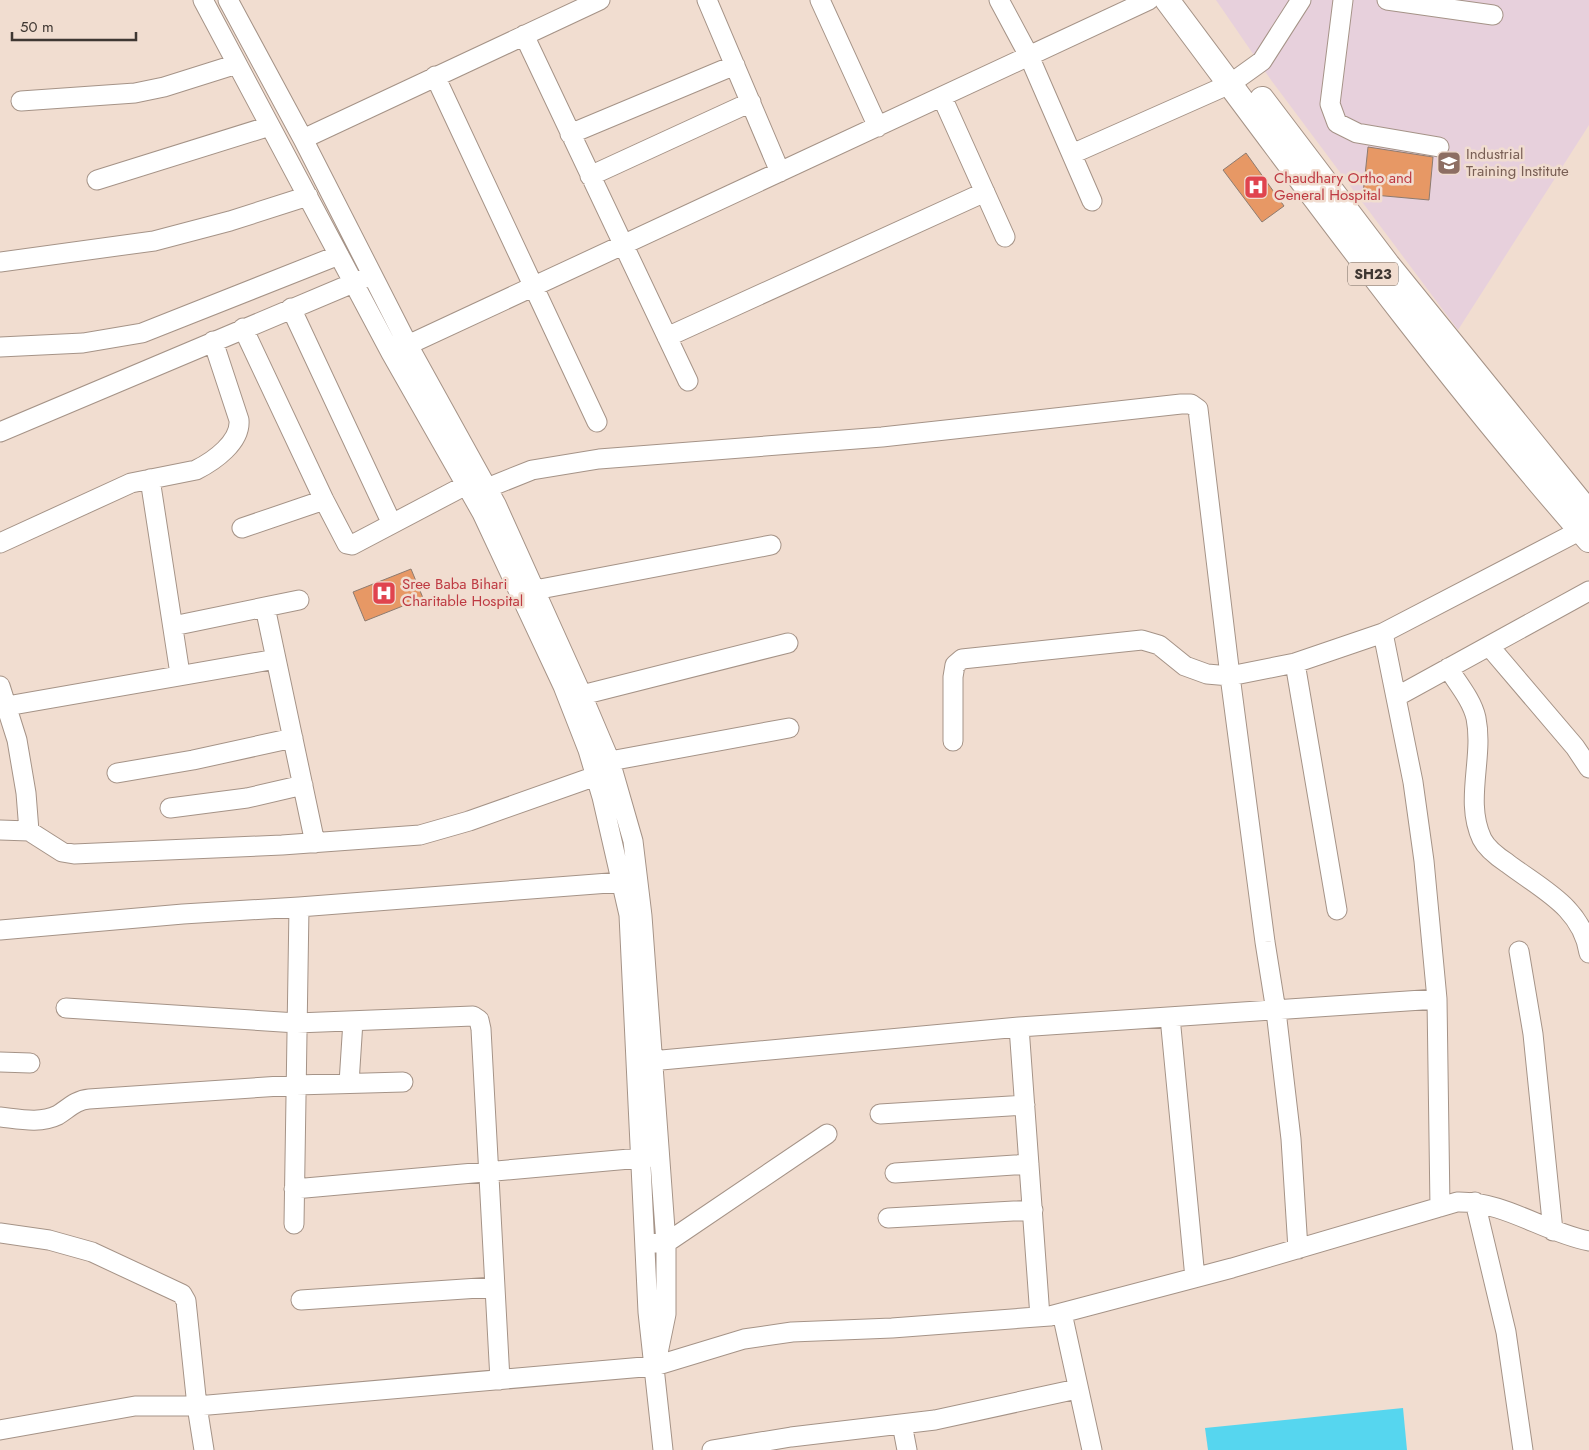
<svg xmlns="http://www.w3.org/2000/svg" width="1589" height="1450" viewBox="0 0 1589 1450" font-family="Jost,sans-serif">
<rect width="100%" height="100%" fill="#f1ddd0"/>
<path fill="#e7d0dc" d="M1216 0H1589V125L1458 330 1271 80Z"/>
<path fill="#56d6ef" d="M1403 1408 1407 1450H1208L1205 1428Z"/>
<path fill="#e79865" stroke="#8d7b70" d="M1368 147 1433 157 1429 200 1363 194Z
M1246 153 1284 206 1262 222 1223 170Z
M411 569 423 598 365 621 353 592Z"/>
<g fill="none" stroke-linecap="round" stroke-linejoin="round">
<g stroke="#a59387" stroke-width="21">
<path id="minor" d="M203 0 391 353 482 513 563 686 588 750 602 797 629 915 648 1312 663 1450
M228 0 303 139 408 345 496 504 582 695 610 761 633 841 642 916 666 1243V1314L658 1353
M707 0 780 172
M820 0 878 127
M999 0 1029 56 1092 201
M1343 0 1330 104 1337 123 1357 133 1439 147
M1387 0 1493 15
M524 35 688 381
M435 76 597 422
M942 97 1005 237
M21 101 135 93 164 87 237 64
M570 134 735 65
M303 139 600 0
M1072 154 1230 84 1262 61 1301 0
M590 176 751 102
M97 180 270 126
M0 262 154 241 230 221 308 196
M291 308 392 524
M243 328 324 500 347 544 352 545 466 485
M667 337 985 192
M0 347 83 343 142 333 339 255
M397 350 1149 0
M0 432 365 278
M150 479 180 674
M487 488 532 470 599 459 882 437 1181 404H1191L1198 409 1230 676 1265 942 1276 1011 1291 1139 1298 1249
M242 528 324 500
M0 543 131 483 196 470C214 461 241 442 239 420L213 341
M535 590 771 545
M265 607 315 843
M173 626 299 600
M1383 633 1413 782 1424 861 1437 999 1440 1207
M1489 646 1575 747 1589 768
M1295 663 1337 910
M1448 668C1458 684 1472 700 1476 718 1484 758 1464 801 1482 839 1487 849 1498 857 1507 863 1541 889 1582 907 1589 953
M0 686 17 740 26 793 29 831
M582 695 788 643
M1396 697 1589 591
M7 706 276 659
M953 741V677L955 665 962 659 1142 640 1159 645 1185 666 1207 674 1230 676 1295 663 1383 633 1581 530
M610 761 789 728
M117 773 193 760 293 738
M170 808 247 798 303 785
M0 830 29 831 62 852 74 854 282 845 420 835 469 821 596 776
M0 930 183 914 299 907 622 882
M1519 951 1533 1034 1553 1231
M66 1008 297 1023 473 1016 479 1020 481 1029 500 1380
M1170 1017 1195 1278
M1019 1027 1040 1317
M0 1062 30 1063
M640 1062 1019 1027 1437 999
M349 1083 353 1021
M880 1114 1025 1105
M0 1117C19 1119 40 1124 58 1115 69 1108 76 1100 89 1099L296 1085 403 1082
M895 1173 1029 1164
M294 1189 652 1157
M1475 1202 1506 1332 1523 1450
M888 1218 1033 1210
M294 1224 299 907
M0 1233 49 1240 92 1252 182 1294 186 1301 197 1406 204 1450
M657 1243H666L827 1134
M301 1300 494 1287
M1062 1313 1092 1450
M902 1424 907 1450
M0 1430 135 1406H197L655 1366 744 1339 792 1332 892 1328 1050 1316 1232 1268 1457 1202C1505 1201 1543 1232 1589 1241
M712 1450 791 1437 935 1420 1077 1389"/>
</g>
<g stroke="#a59387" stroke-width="26">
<path id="major" d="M1167 0C1304 183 1438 368 1589 540
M1262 99 1388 265 1589 513"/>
</g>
<use href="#minor" stroke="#fff" stroke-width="19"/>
<use href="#major" stroke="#fff" stroke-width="24"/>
</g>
<defs>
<g id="university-square" transform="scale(1.25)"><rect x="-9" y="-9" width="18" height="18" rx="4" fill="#8d6e63" stroke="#f1ddd0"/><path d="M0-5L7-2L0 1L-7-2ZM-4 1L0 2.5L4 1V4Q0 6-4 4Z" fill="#fff"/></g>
<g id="hospital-square" transform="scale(1.25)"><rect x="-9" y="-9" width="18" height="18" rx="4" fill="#e0444e" stroke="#f1ddd0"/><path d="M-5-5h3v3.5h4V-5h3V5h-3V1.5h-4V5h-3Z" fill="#fff"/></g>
</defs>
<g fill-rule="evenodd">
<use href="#university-square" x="1449" y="163"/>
<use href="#hospital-square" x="1256" y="187"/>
<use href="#hospital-square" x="384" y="593"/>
</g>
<g text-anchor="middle" stroke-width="5" stroke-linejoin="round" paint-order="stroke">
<rect fill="#f1ddd0" stroke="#746961" stroke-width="1" x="1348" y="262.5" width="50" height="23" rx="4"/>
<g font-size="14" font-weight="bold" fill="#3f3732">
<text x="1373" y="279">SH23</text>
</g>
<g font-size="15" fill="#785e54" stroke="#f1ddd0" text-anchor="start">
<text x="1466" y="159">Industrial<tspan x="1466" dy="17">Training Institute</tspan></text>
</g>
<g font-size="15" fill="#be3a42" stroke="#f1ddd0" text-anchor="start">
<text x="1274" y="183">Chaudhary Ortho and<tspan x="1274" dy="17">General Hospital</tspan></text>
<text x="402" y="589">Sree Baba Bihari<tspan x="402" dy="17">Charitable Hospital</tspan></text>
</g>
</g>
<path d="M12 32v8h124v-8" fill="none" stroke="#3f3732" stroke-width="2.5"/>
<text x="20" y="32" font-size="15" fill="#3f3732" stroke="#f1ddd0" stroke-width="4" paint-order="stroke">50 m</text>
</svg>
